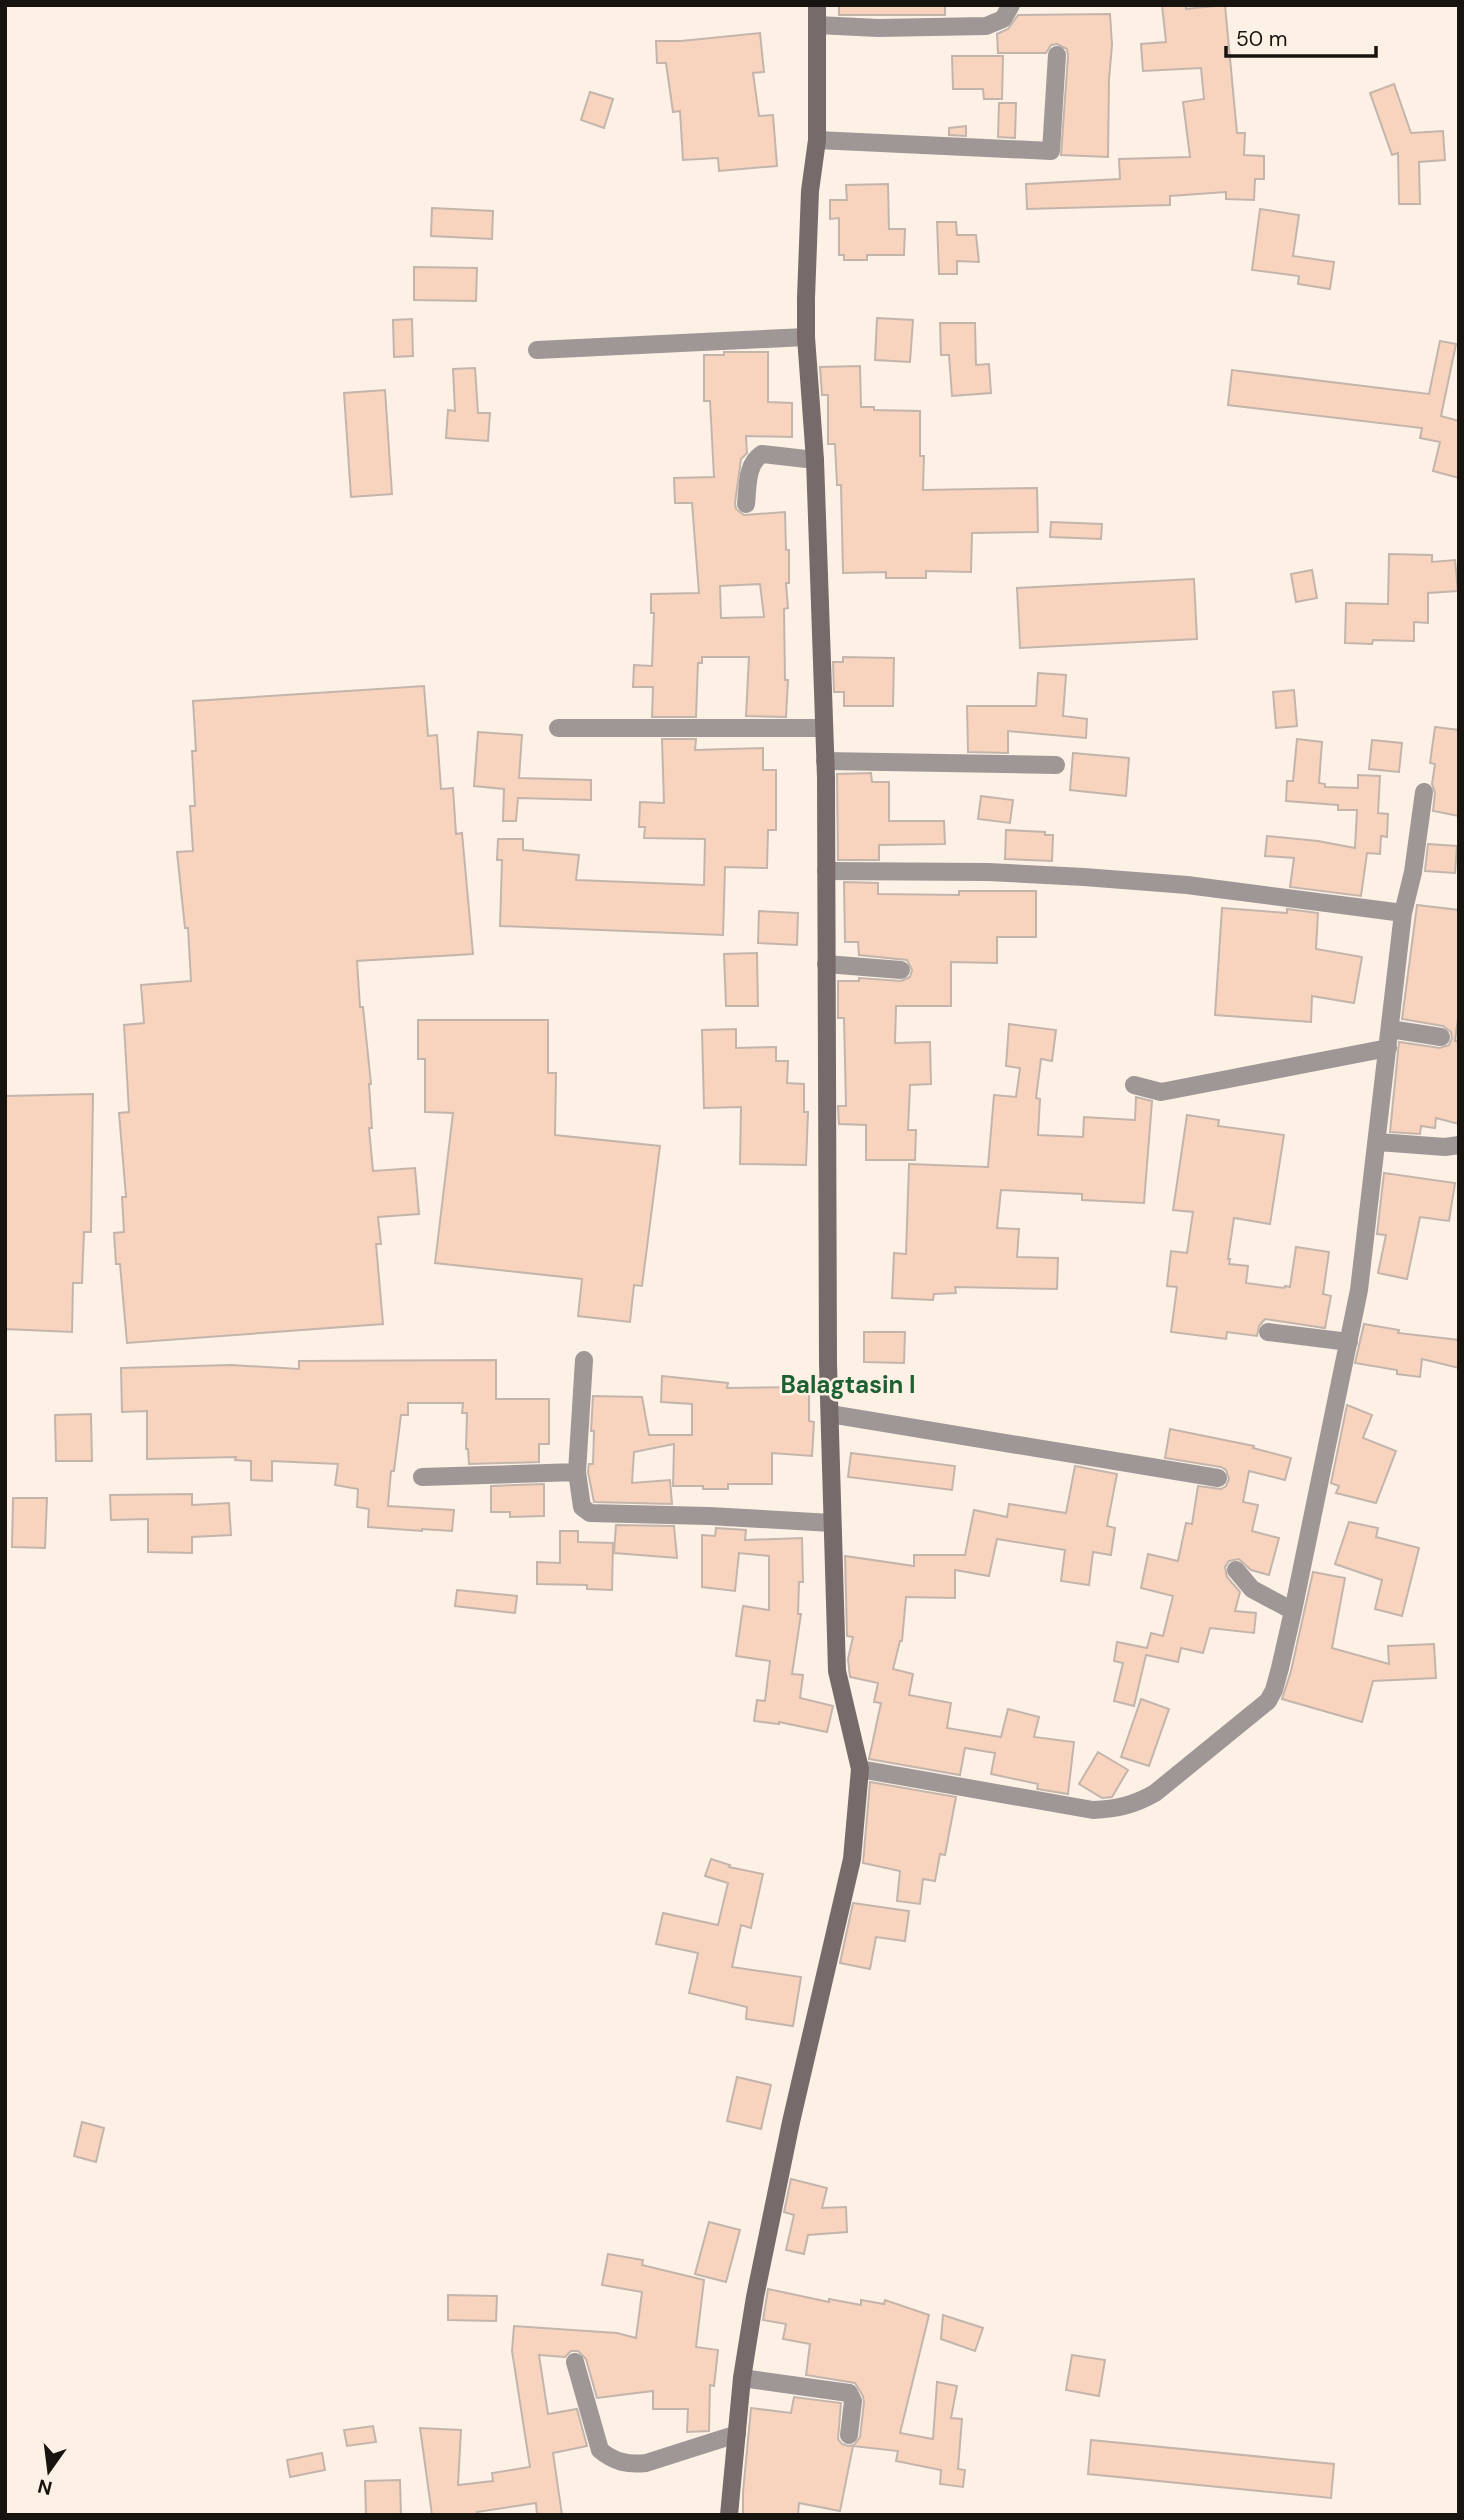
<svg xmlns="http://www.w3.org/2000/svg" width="1464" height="2520" viewBox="0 0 1464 2520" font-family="'DM Sans',sans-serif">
<rect width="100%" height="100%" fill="#fdf1e6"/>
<path fill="#f8d3bd" stroke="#c3b5ac" stroke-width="2" fill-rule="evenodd" d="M839 5H945V15H839Z
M1162 5H1186V9L1225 5 1237 133H1245L1244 155 1264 156V179H1255L1254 200 1226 199V192L1170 196V205L1027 209 1026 184 1120 179 1119 159 1190 157 1183 102 1204 99 1201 68 1143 71 1141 44 1166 42Z
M1110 14 1112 45 1109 79 1108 157 1061 155 1068 56 1067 49 1057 44 1051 45 1046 53H998L997 34 1008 29 1018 15Z
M760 33 764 72 753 73 759 116 773 115 777 166 719 171 718 158 683 160 680 111 673 112 666 63H657L656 41H681Z
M952 56H1003L1002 99H984L983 89H953Z
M1394 84 1411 133 1443 131 1445 160 1419 162 1420 204H1399L1398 153 1392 155 1370 93Z
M590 92 613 99 604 128 581 120Z
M999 103H1016L1015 138 998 137Z
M966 126V136L949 135V128Z
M888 184 889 229H905L904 255H867V260H844V255H839V218L830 219V200H847L846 185Z
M432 208 493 211 492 239 431 236Z
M1260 209 1299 215 1293 256 1334 262 1330 289 1298 284 1299 276 1252 270Z
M937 222H956L957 235H976L979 262 957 261V274H939Z
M414 267 477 268 476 301 414 300Z
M877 318 913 320 910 362 875 360Z
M412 319 413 356 394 357 393 320Z
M940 323H975L976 365 989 364 991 393 952 396 949 355H941Z
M1440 341 1456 344 1441 416 1459 421V478L1433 471 1440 442 1420 438 1422 428 1228 405 1232 370 1429 394Z
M724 352H768V402L792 403V437L746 436 747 453 741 459 735 503 736 509 744 515 785 512 786 550H789V583H786L788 608 784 609 785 680H788L786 717 746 716 749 657H702V663H698L696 717H652L653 687H633L634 665 652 666 654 613H651V594L699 593 692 503H675L674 478 714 477 710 401H704V355H724ZM760 584 764 617 721 618 720 586Z
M860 366 861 407H874V410L920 411V456H924L923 490 1037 488 1038 532 972 533 971 572 926 571V578H886V572L843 573 841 485H837L835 444H828V395H822L820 367Z
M475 368 478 413H490L488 441 446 438 448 410 455 411 453 369Z
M385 390 392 494 351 497 344 393Z
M1051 522 1102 524 1101 539 1050 537Z
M1389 554 1432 555V562L1455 560 1458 591 1428 593V623L1414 622V641L1373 640 1372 644 1345 643 1346 603 1388 604Z
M1312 570 1317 598 1296 602 1291 574Z
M1194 579 1197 639 1020 648 1017 588Z
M843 657 894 658 893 706H844V692H834L833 662H843Z
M1038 673 1066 675 1063 716 1087 719 1086 738 1008 731V753L968 752 967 706H1036Z
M424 686 428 736 437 735 441 789 453 788 456 834 462 833 473 954 357 961 360 1007H363L371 1084H369L372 1128H369L373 1171 415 1168 419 1214 378 1217 381 1244H376L383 1324 127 1343 120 1264H116L114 1233 124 1232 122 1197H126L119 1113 129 1112 124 1025 144 1023 141 985 191 981 188 928H185L177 852 193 851 190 806H195L192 751H196L193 701Z
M1294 690 1297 726 1276 728 1273 692Z
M1435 727 1459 730V816L1433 811 1435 793 1432 784 1435 764 1430 763Z
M478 732 522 735 519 778 591 780V800L518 798 516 821H503L504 789 474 786Z
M662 739H696L695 750 763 748V770H776V830H768L767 868 725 867 723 935 500 926 502 860H497L498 839H523V850L579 855 576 880 704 885 705 839 644 838 645 827H639L640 802 664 803Z
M1297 739 1322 742 1319 783 1325 784V787L1358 788V775L1380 776 1378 813 1388 814 1387 837 1381 836 1380 854 1367 853 1361 896 1290 887 1294 858 1265 856 1267 836 1318 841 1355 848 1357 810H1338V805L1286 801 1287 781H1293Z
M1372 740 1402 743 1399 772 1369 769Z
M1073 753 1129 758 1126 796 1070 790Z
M871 773 872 782H889V821H944L945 844 879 845V860H838L837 774Z
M981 796 1013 800 1010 823 978 819Z
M1006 830 1045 832V835H1053L1052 861 1005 859Z
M1428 844 1457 846 1455 873 1425 871Z
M844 882 878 883V894L959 895V891H1036V937H997V963L951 962V1006H896L895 1043 930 1042 931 1084 910 1085 908 1130H916L915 1160H866V1125L839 1124 838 1106H846L844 1018H838V981H859V978L901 981 910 977 912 970 907 960 859 955 858 942H845Z
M1417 905 1459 910V1011L1455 1041 1459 1042V1124L1436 1118 1435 1128 1421 1126 1420 1134 1390 1132 1399 1042 1440 1048 1449 1045 1452 1038 1451 1032 1443 1026 1402 1019Z
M1222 908 1287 913V909L1318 913 1316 949 1362 957 1354 1003 1312 996 1311 1022 1215 1015Z
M759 911 798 913 797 945 758 943Z
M757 953 758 1006H726L724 954Z
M418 1020H548V1073H556L555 1135 660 1146 642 1286 634 1285 630 1322 578 1316 582 1279 435 1263 453 1113 425 1112V1059H418Z
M1009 1024 1056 1030 1052 1061 1041 1059 1036 1098 1040 1099 1038 1135 1083 1137 1084 1117 1135 1120 1136 1097 1152 1101 1144 1203 1082 1200V1194L1001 1190 997 1228 1019 1229 1017 1257 1058 1258 1057 1289 955 1287 956 1293 934 1294 933 1300 892 1298 894 1253 906 1254 909 1164 988 1167 994 1095 1016 1097 1020 1068 1006 1066Z
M736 1029V1048L776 1047V1061H788L787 1083 804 1084V1112H808L806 1165 740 1164 741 1107 704 1108 702 1030Z
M93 1094 91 1232H84L82 1283H73L72 1332 5 1329V1096Z
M1187 1115 1219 1120 1218 1126 1284 1135 1270 1224 1234 1218 1228 1259H1230L1229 1264 1248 1266 1246 1283 1284 1288 1285 1286 1290 1287 1296 1247 1329 1252 1323 1294 1331 1296 1325 1328 1265 1319 1259 1326 1257 1336 1227 1332 1226 1339 1171 1332 1177 1287 1167 1286 1171 1251 1187 1253 1193 1212 1173 1210Z
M1384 1173 1455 1183 1449 1221 1420 1217 1407 1279 1378 1273 1386 1235 1377 1234Z
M1364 1324 1399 1330 1398 1333 1459 1340V1368L1422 1359 1420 1377 1397 1374V1370L1355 1363Z
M864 1332H905L904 1363 864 1362Z
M496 1360V1399H549V1444H539V1462L469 1464 468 1449H466L467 1413H462L463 1403H408V1415H401L394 1471H391L388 1506 454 1510 452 1531 422 1529V1531L368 1527 369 1509 357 1507 358 1489 335 1485 338 1464 272 1461V1481L251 1480V1461L235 1460 236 1457 147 1459V1411L122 1412 121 1368 231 1365 299 1369V1361Z
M662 1376 728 1383 727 1388 809 1387V1421L814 1422 812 1456 772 1453V1484H728V1489H703V1486H673L674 1444 634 1452 632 1483 670 1480 672 1504 594 1502 588 1472 589 1464H593L594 1431H591L593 1396 642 1397 649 1435H692V1404L661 1402Z
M1347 1405 1372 1415 1363 1438 1396 1451 1376 1503 1336 1493 1339 1486 1331 1483Z
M91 1414 92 1461H56L55 1415Z
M1170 1429 1254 1446 1253 1448 1291 1458 1285 1480 1249 1471 1243 1502 1258 1505 1252 1531 1279 1538 1269 1575 1251 1570 1239 1559 1229 1561 1225 1567 1227 1577 1240 1592 1235 1611 1256 1613 1254 1633 1210 1628 1203 1653 1181 1648 1178 1662 1146 1655 1134 1706 1114 1701 1123 1663 1114 1661 1117 1642 1147 1648 1151 1633 1163 1636 1173 1596 1141 1588 1148 1554 1178 1561 1186 1523 1192 1524 1198 1486 1221 1489 1226 1486 1229 1479 1226 1470 1221 1467 1165 1458Z
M851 1453 955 1466 952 1490 848 1477Z
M1075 1466 1117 1474 1107 1526 1115 1528 1111 1555 1093 1552 1089 1585 1061 1581 1065 1550 997 1539 989 1576 955 1570V1598L906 1597 902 1641H900L893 1669 913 1674 909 1695 951 1703 947 1728 1001 1737 1008 1709 1039 1717 1034 1737 1074 1742 1068 1794 1037 1789 1038 1784 991 1774 995 1753 965 1748 960 1775 869 1759 881 1703 874 1702 878 1683 850 1677 848 1659 853 1637 847 1636 845 1556 914 1566V1555H965L974 1510 1007 1517 1009 1504 1066 1513Z
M544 1484V1516L510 1517V1512H491V1486Z
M192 1494V1505L229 1503 231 1535 192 1537V1553L148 1552V1519L111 1520 110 1495Z
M13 1498H47L45 1548 12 1547Z
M1349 1522 1378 1528 1376 1537 1419 1548 1402 1616 1375 1609 1382 1580 1335 1564Z
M616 1525 674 1526 677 1558 614 1553Z
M716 1528 746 1530 745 1540 802 1538 803 1582H799L798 1614H801L792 1674 803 1675 800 1698 833 1706 827 1732 779 1722V1724L754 1721 757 1700 765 1701 770 1661 736 1656 743 1606 769 1610V1556L739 1553 735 1591 702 1587V1535L715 1536Z
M560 1531H578V1542L613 1543 612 1590 587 1589V1585L537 1584V1562L560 1563Z
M1313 1572 1345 1578 1332 1648 1389 1664 1388 1646 1434 1644 1436 1678 1373 1681 1362 1722 1282 1699 1291 1671Z
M457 1590 517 1596 515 1613 455 1606Z
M1141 1699 1169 1709 1149 1766 1121 1757Z
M1098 1752 1128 1770 1112 1797 1102 1798 1079 1784Z
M870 1782 956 1797 945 1855 940 1854 935 1881 923 1879 920 1904 897 1901 900 1871 863 1863Z
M711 1859 730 1865 729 1867 763 1874 751 1928 741 1925 732 1967 801 1977 793 2026 746 2019 747 2007 689 1993 698 1953 656 1944 663 1913 718 1925 728 1883 705 1876Z
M853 1903 909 1911 905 1941 876 1937 870 1969 840 1963Z
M737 2077 771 2085 761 2129 727 2121Z
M82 2122 104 2128 96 2162 74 2156Z
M791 2179 827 2188 822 2208 846 2207 847 2232 808 2235 804 2254 786 2250 794 2215 784 2212Z
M709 2222 740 2230 726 2282 695 2274Z
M608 2254 643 2260 642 2265 704 2280 696 2347 718 2350 714 2386 710 2385 709 2431 687 2432 688 2409H653V2391L597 2398 586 2359 578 2351H571L565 2357 539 2355 548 2414 577 2409 587 2446 553 2453 562 2515H537L536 2503 477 2512 478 2515H432L420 2428 461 2430 458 2485 493 2481 492 2473 530 2467 512 2351 514 2326 617 2333 636 2338 642 2292 602 2285Z
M768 2289 829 2302V2299L861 2305V2300L884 2304 885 2300 929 2315 900 2433 933 2439 937 2382 957 2386 951 2418 962 2419 958 2469 965 2470 963 2487 940 2484 941 2470 896 2461 898 2451 853 2446 840 2511 799 2503 798 2515H743V2492L751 2408 791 2413 794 2397 841 2403 838 2439 842 2444 848 2446 854 2445 860 2437 864 2402 863 2396 855 2383 806 2375 810 2344 783 2339 786 2324 763 2320Z
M448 2295 497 2296 496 2321 448 2320Z
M943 2315 983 2328 975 2351 941 2339Z
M1072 2355 1105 2360 1099 2396 1066 2390Z
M373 2426 376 2442 347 2446 344 2430Z
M1091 2440 1334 2464 1331 2498 1088 2474Z
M322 2453 325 2470 290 2477 287 2460Z
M400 2480 401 2515H366L365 2481Z"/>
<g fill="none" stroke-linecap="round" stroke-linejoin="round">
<path stroke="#9e9796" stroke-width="18" d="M817 25 878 28 986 26 1003 19 1011 5
M817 140 1051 151 1057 55
M537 350 806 337
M746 504C748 487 746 464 762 454L815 460
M558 728H824
M825 761 1056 765
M826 871 988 872 1084 877 1187 885 1403 913 1359 1290 1293 1611 1280 1668 1274 1690 1268 1701 1155 1793C1134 1805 1117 1809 1093 1810L860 1769
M1403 913 1413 872 1424 792
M826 964 901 970
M1390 1029 1441 1037
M1134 1085 1161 1092 1388 1048
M1378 1142 1445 1147 1459 1145
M1268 1332 1349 1342
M830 1414 1218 1478
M577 1472 582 1507 590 1513 709 1516 832 1523
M422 1477 577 1472 584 1360
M1236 1570 1252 1589 1293 1611
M575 2362 600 2450C614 2462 628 2465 646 2463L737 2434
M742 2378 849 2393 853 2401 849 2435"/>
<path stroke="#766b6a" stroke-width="18" d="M729 2515 742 2378 755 2297 791 2122 852 1859 860 1769 837 1671 828 1364 826 778 815 460 806 337V298L810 191 817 140V5"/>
</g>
<g text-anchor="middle" stroke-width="5" stroke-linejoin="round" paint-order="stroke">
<g font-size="24" font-weight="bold" fill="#1d6032" stroke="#fdf1e6">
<text x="848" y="1393">Balagtasin I</text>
</g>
</g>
<rect width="1464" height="2520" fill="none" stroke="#171410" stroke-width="14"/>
<g transform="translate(49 2471) rotate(194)" stroke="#fdf1e6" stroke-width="5" paint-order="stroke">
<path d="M0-5L12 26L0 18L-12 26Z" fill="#171410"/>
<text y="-10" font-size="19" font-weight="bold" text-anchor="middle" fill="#171410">N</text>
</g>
<path d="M1226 46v10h150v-10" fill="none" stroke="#171410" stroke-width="3.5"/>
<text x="1236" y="46" font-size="21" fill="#171410" stroke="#fdf1e6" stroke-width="5" paint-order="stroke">50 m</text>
</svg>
